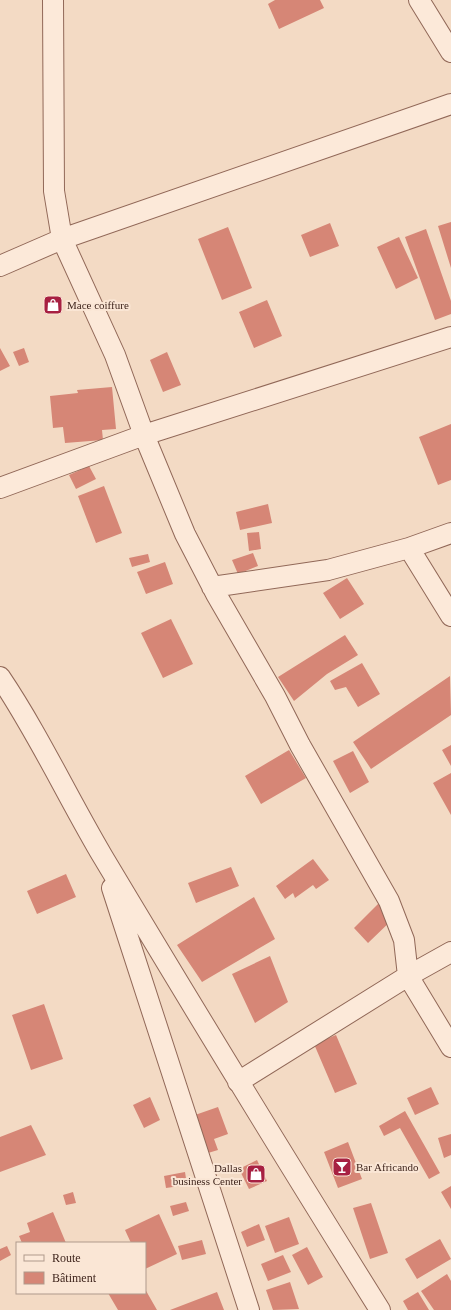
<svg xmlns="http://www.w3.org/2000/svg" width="451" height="1310" viewBox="0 0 451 1310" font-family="'Times New Roman',serif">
<rect width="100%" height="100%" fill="#f3dac4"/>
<path fill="#d68676" d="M275 0H320L324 8 279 29 268 4Z
M451 222V268L438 226Z
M330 223 339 246 310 257 301 235Z
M228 227 252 288 222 300 198 239Z
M426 229 451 301V314L435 320 405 237Z
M399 237 418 278 396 289 377 247Z
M267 300 282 336 254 348 239 312Z
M0 348 10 366 0 371Z
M24 348 29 362 19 366 13 352Z
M167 352 181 385 163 392 150 360Z
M112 387 116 429 102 430 103 440 65 443 63 427 53 428 50 396 78 393 77 390Z
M451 424V480L438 485 419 437Z
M89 466 96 479 76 489 69 475Z
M104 486 122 533 96 543 78 496Z
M268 504 272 523 240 530 236 512Z
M259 532 261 549 249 551 247 533Z
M253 553 258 566 238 574 232 560Z
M148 554 150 562 132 567 129 558Z
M165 562 173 584 146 594 137 572Z
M347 578 364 604 340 619 323 593Z
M171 619 193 664 163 678 141 633Z
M345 635 358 655 327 674 294 701 278 677Z
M362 663 380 694 358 707 346 687 335 690 330 681Z
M450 676 451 715 371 769 353 742Z
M451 745V766L442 750Z
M289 750 306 778 261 804 245 776Z
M353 751 369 782 350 793 333 761Z
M451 773V815L433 783Z
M313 859 329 880 316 889 313 885 295 898 293 893 285 899 276 886Z
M231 867 239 886 196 903 188 883Z
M66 874 76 897 37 914 27 891Z
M254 897 275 939 202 982 177 945Z
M379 903 394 918 368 943 354 928Z
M270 956 288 1002 255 1023 232 974Z
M44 1004 63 1059 31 1070 12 1015Z
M336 1035 357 1084 335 1093 314 1044Z
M431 1087 439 1104 415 1115 407 1098Z
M150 1097 160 1120 144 1128 133 1105Z
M218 1107 228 1134 214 1139 218 1150 208 1153 195 1115Z
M405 1111 440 1173 429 1179 400 1128 384 1136 379 1126Z
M31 1125 46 1155 0 1172V1137Z
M451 1134V1155L444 1158 438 1138Z
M348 1142 362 1179 338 1188 324 1152Z
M257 1160 267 1181 249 1189 239 1169Z
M185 1172 187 1185 166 1188 164 1176Z
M451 1186V1209L441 1192Z
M73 1192 76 1203 66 1205 63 1195Z
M186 1202 189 1211 173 1216 170 1206Z
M371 1203 388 1253 370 1259 353 1208Z
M53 1212 66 1243H22L19 1236 30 1232 27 1223Z
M159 1214 177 1254 145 1269V1243H131L125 1230Z
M289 1217 299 1244 275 1253 265 1226Z
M259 1224 265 1240 247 1247 241 1232Z
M440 1239 451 1259 417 1279 405 1259Z
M202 1240 206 1254 182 1260 178 1246Z
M7 1246 11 1255 0 1261V1249Z
M307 1247 323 1277 308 1285 292 1255Z
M283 1255 291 1272 268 1281 261 1264Z
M447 1274 451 1281V1310H434L421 1291Z
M290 1282 299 1309 273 1310 266 1290Z
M145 1289 157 1310H118L108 1293H145Z
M217 1292 224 1310H170Z
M418 1292 429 1310H408L403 1301Z"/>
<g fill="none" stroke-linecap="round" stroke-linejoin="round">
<g stroke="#916858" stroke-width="22">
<path id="street" d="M53 0 54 191 62 239 115 355 144 435 185 534 216 594 275 696 300 745 389 901 404 940 408 976 451 1047
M419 0 451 52
M0 266 62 239 451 104
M0 488 144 435 451 337
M409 548 451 616
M212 587 328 570 409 548 451 533
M0 677C39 735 68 798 103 857 194 1009 286 1160 380 1310
M112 888 249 1310
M238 1082 408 976 451 952"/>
</g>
<use href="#street" stroke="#fce9d9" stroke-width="20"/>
</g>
<defs>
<g id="shop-square" transform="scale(1)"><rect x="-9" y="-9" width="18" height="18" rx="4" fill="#a72042" stroke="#fae6d5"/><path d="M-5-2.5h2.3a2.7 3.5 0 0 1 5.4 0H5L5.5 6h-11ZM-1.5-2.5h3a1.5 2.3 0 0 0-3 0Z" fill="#fff"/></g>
<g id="bar-square" transform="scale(1)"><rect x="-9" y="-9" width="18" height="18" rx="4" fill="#a72042" stroke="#fae6d5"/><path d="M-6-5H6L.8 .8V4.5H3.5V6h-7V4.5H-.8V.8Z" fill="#fff"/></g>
</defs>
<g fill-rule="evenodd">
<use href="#shop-square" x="53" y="305"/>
<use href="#bar-square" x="342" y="1167"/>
<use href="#shop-square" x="256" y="1174"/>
</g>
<g text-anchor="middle" stroke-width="4" stroke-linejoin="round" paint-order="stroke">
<g font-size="11" fill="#3f251d" stroke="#fae6d5" text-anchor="start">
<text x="67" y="309">Mace coiffure</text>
<text x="356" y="1171">Bar Africando</text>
<text x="242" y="1172" text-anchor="end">Dallas<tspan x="242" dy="13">business Center</tspan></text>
</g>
</g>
<rect x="16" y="1242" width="130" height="52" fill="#fae6d5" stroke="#af998b"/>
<rect x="24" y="1255" width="20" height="6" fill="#fce9d9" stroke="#af998b"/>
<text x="52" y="1262" font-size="12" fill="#3f251d">Route</text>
<rect x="24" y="1272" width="20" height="12" fill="#d68676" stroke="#af998b"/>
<text x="52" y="1282" font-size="12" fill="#3f251d">Bâtiment</text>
</svg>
